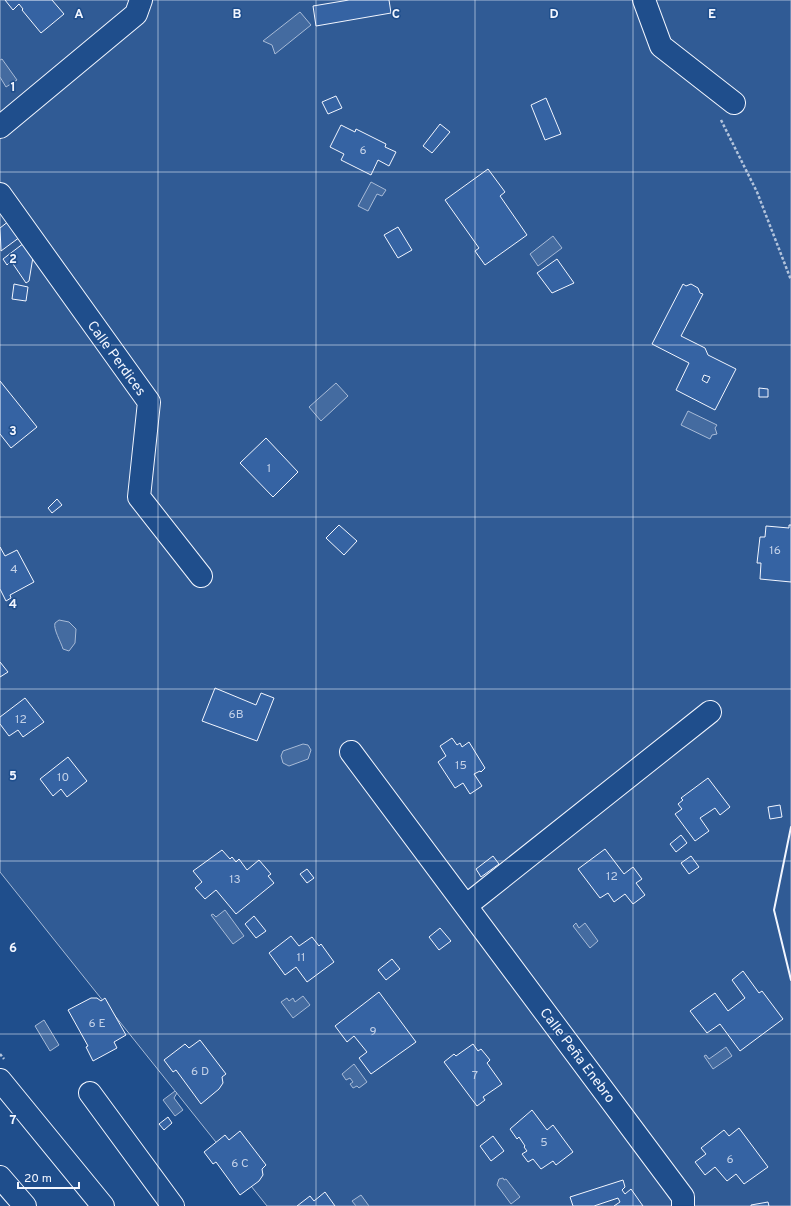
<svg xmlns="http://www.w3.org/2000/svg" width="791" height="1206" viewBox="0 0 791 1206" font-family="Overpass,sans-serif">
<rect width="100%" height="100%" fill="#1f4e8c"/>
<path fill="#305b95" stroke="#a8bbd7" d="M0 0H791V1206H267L0 872Z"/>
<path fill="#446ba0" stroke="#a8bbd7" d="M300 12 311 25 275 54 272 45 263 41Z
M2 59 17 80 6 87 0 77V60Z
M371 182 386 190 382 196 377 194 368 211 358 206Z
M553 236 562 248 538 266 530 254Z
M336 383 348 396 321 421 309 407Z
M688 411 717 425 715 428 717 434 712 435 710 439 681 425Z
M59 620 69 622 76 629 75 643 69 651 63 649C61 642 53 629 55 623Z
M303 744 308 745 311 750 308 759 289 766 283 763 281 756 283 751Z
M225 910 244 936 233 944 211 915 213 914 216 917Z
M576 923 579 928 585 923 598 941 590 948 573 926Z
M303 996 310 1005 293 1018 281 1002 287 998 289 1001 293 998 295 1002Z
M44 1020 59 1045 50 1051 35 1026Z
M726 1047 732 1056 713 1069 704 1056 706 1055 709 1059Z
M354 1064 367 1082 359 1088 357 1086 353 1088 350 1084 353 1082 350 1078 346 1080 342 1074Z
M175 1091 177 1093 174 1098 183 1110 175 1116 163 1100Z
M503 1178 504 1180 506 1179 520 1197 511 1204 497 1185 499 1179Z
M361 1195 369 1206H356L352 1201Z"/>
<path fill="#3563a3" stroke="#f2f6ff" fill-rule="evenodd" d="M5 0H52L64 14 41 33 22 10 23 9 19 4 13 10Z
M349 0H389L391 13 316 26 313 6Z
M336 96 342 108 328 114 322 102Z
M546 98 561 134 545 140 531 105Z
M440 124 450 132 432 153 423 146Z
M341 125 355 132 356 129 386 144 385 147 396 152 389 166 378 160 371 175 341 160 344 154 330 147Z
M488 169 505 192 500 196 527 235 485 265 475 251 479 248 445 200Z
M9 221 20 237 1 251 0 228Z
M398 227 412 250 398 258 384 235Z
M24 243 33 257 29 281 26 283 11 261 7 265 3 259Z
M557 259 574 283 552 293 537 273Z
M14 284 28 287 26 301 12 299Z
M683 284 686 286 691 284 698 288 700 293 703 294 681 336 705 348 708 355 736 369 715 410 676 390 689 363 652 344ZM704 375 710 377 707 383 702 380Z
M0 381 37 427 11 448 0 434Z
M759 388 768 389V397H759Z
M266 438 298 472 273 497 240 463Z
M57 499 62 505 52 513 48 508Z
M339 525 357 541 344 555 326 538Z
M789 525H791V582L760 579 761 563H757L760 537H765L766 526 789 528Z
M0 547 5 556 17 550 34 582 10 595 11 598 6 601 0 589Z
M0 662 8 672 0 677Z
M215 688 256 705 261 693 274 698 257 741 202 721Z
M25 698 44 722 23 737 18 730 9 736 0 724V717Z
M452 738 457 745 460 743 462 747 469 742 485 768 481 772 480 771 474 774 482 786 470 794 463 783 455 788 438 762 446 756 440 746Z
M68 757 87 781 67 797 61 789 53 796 40 779Z
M708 778 730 807 720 815 715 808 700 818 709 831 695 841 675 814 682 809 678 804 683 800 681 798Z
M780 805 782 817 770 819 768 807Z
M681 835 687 843 676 852 670 844Z
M605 849 624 874 633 867 642 879 636 883 645 895 633 904 625 894 614 902 608 893 600 898 578 869Z
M222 850 230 859 232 857 236 862 239 859 247 870 259 860 271 874 268 876 274 883 236 914 216 890 205 899 195 888 202 882 193 871Z
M493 856 499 864 481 877 476 869Z
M691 856 699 867 689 874 681 863Z
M307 869 314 878 307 883 300 874Z
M254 916 266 931 256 938 245 924Z
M440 928 451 941 439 950 429 937Z
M291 936 299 946 312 937 319 946 321 944 334 962 307 982 296 967 285 975 269 953Z
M392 959 400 969 386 980 378 970Z
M743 971 759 993 762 991 783 1019 740 1051 720 1024 707 1033 690 1011 715 993 728 1011 745 998 732 980Z
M379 992 416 1042 371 1074 359 1058 367 1052 354 1036 347 1042 335 1026Z
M91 998H97L101 1001 105 998 126 1035 114 1042 117 1048 93 1061 86 1047 88 1046 68 1010Z
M200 1040 226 1074 222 1077 223 1083 219 1089 201 1104 176 1070 173 1072 164 1060 185 1044 189 1048Z
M473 1044 478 1051 481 1049 486 1055 490 1060 487 1063 502 1084 483 1097 485 1100 477 1106 444 1062 454 1054 456 1056Z
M532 1110 547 1130 553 1125 573 1152 556 1165 553 1161 541 1169 533 1159 528 1162 522 1154 527 1151 524 1147 525 1146 519 1137 517 1139 510 1129Z
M168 1117 172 1123 164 1130 159 1124Z
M739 1128 768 1167 744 1184 736 1174 727 1181 715 1167 705 1175 695 1162 706 1154 701 1148 724 1130 729 1136Z
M240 1131 266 1165 262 1169 263 1175 259 1181 240 1195 216 1162 213 1164 204 1152 225 1135 229 1140Z
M493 1136 504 1151 491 1161 480 1146Z
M623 1180 625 1187 622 1190 625 1194 631 1189 643 1206H614L620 1202 618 1198 594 1206H573L570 1197Z
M325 1192 335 1206H297L310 1196 314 1201Z
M768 1202 769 1206H751V1205Z"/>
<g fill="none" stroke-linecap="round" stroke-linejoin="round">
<g stroke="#f2f6ff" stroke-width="24">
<path id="minor" d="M644 0 661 46 734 103
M0 127 136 14 141 0
M0 194 149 402 139 497 201 576
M351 752 683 1197V1206
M467 905 710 712
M0 1080 103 1206
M90 1093 173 1206"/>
</g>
<g stroke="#f2f6ff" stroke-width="24">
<path id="highway" d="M0 1177 25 1206"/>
</g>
<path stroke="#b3c4dc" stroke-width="2.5" stroke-dasharray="3 2" stroke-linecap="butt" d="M721 120 757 192 791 280
M0 1054 4 1059"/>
<use href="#minor" stroke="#1f4e8c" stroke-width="22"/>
<use href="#highway" stroke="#1f4e8c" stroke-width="22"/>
<path stroke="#f2f6ff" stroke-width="2" d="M791 827 774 910 791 980"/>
</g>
<path fill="none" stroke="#f2f6ff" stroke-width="1" stroke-opacity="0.55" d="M158 0V1206M316 0V1206M475 0V1206M633 0V1206M0 172H791M0 345H791M0 517H791M0 689H791M0 861H791M0 1034H791"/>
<g text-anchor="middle" stroke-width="3" stroke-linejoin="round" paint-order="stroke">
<g font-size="12" fill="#c3d1e8">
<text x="363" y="154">6</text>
<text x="269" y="472">1</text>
<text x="775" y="554">16</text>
<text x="14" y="573">4</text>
<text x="236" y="718">6B</text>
<text x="21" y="723">12</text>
<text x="461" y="769">15</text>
<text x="63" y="781">10</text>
<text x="612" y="880">12</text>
<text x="235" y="883">13</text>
<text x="301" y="961">11</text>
<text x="97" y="1027">6 E</text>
<text x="373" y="1035">9</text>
<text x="200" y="1075">6 D</text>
<text x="475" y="1079">7</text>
<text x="544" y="1146">5</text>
<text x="730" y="1163">6</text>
<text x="240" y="1167">6 C</text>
</g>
<g font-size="14" fill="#f2f6ff" stroke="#1f4e8c">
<text transform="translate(117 358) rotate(54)" y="5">Calle Perdices</text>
<text transform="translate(578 1055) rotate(53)" y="5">Calle Peña Enebro</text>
</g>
</g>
<g font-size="13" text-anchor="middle" font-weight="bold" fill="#f2f6ff" stroke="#1f4e8c" stroke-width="3" stroke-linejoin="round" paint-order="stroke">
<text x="79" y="18">A</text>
<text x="237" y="18">B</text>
<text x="396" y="18">C</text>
<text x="554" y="18">D</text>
<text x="712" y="18">E</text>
<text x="13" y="91">1</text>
<text x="13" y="263">2</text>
<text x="13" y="435">3</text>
<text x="13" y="608">4</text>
<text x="13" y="780">5</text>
<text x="13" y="952">6</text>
<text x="13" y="1124">7</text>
</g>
<path d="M18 1182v6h61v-6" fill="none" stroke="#f2f6ff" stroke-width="2"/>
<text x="24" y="1182" font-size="12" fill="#f2f6ff" stroke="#1f4e8c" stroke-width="3" paint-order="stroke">20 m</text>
</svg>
